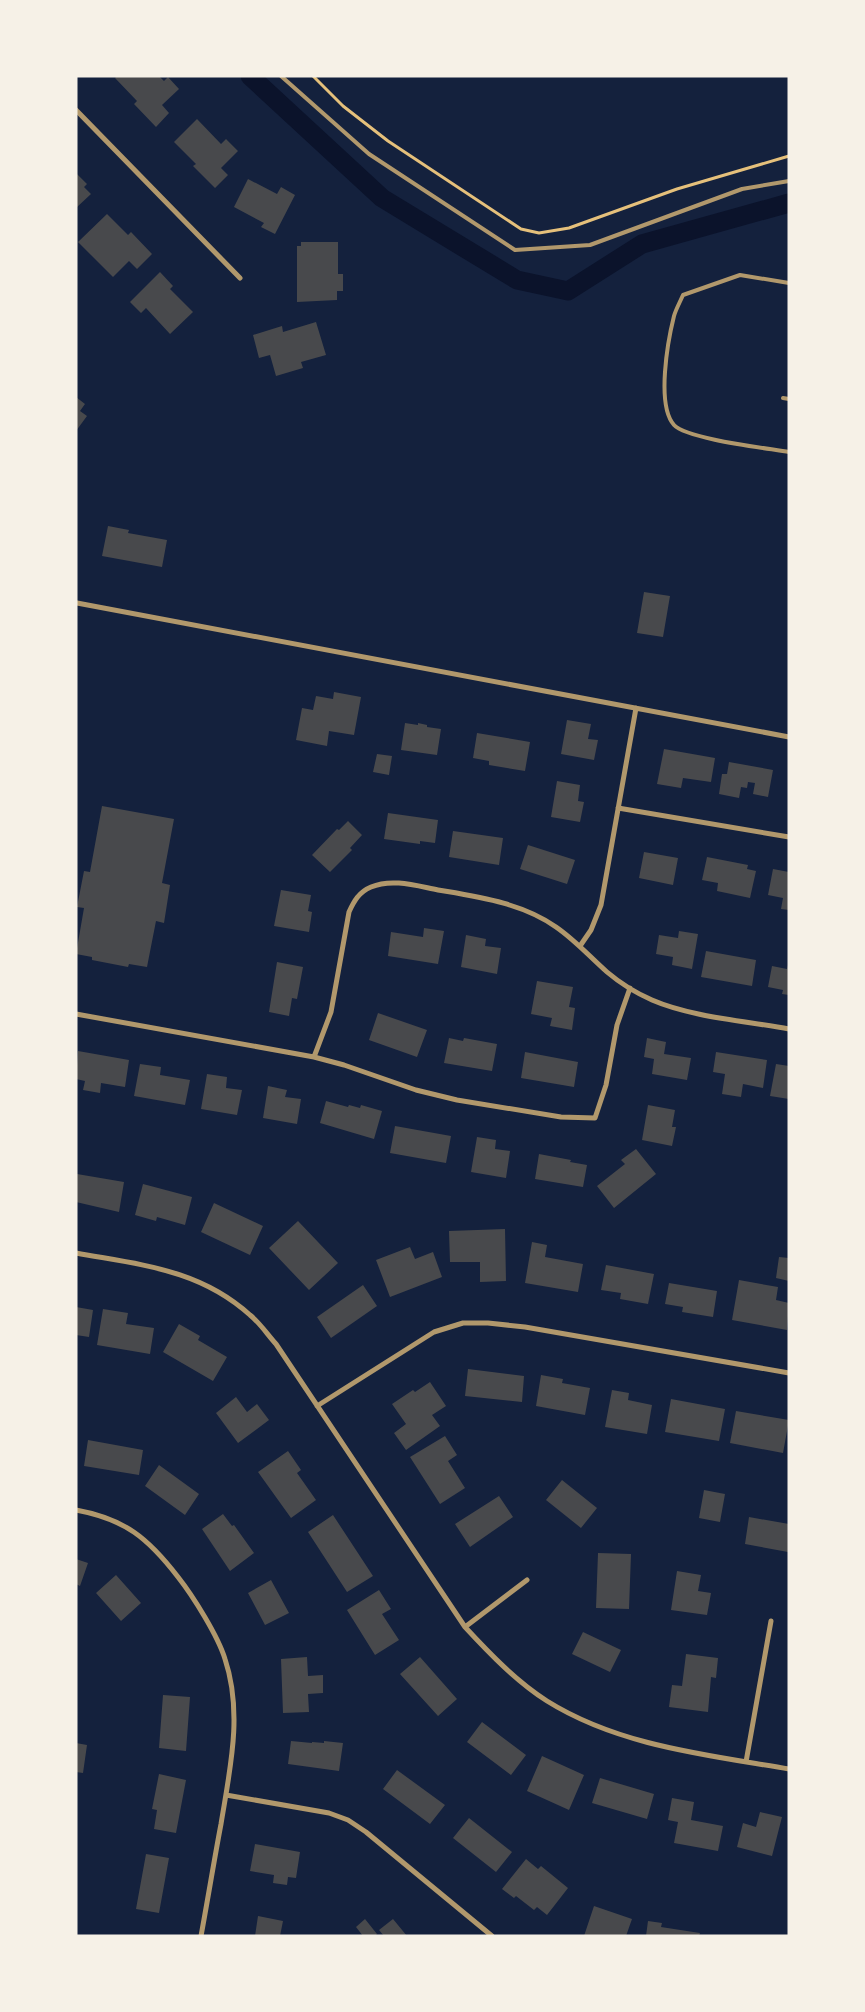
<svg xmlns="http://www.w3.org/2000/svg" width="865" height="2012" viewBox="0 0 865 2012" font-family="'Archivo Narrow',sans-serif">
<rect width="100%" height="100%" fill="#14213d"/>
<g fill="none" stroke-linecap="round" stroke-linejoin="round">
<path stroke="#0b132b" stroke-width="19" d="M250 76 382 198 517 280 568 291 642 244 789 203"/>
</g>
<path fill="#48494c" d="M117 76H159L164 81 168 77 179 89 162 105 169 113 156 127 134 104 137 101 115 78Z
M197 119 221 144 226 139 238 151 221 168 228 175 215 188 193 166 196 164 174 142Z
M76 173 87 184 84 187 91 194 76 208Z
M248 179 277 194 281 187 295 195 275 234 261 227 264 223 234 207Z
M107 214 128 235 131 232 152 254 137 269 129 261 113 277 78 242Z
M301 242H338V274H343V291H337V300L297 302V246H301Z
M160 272 173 286 170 289 193 312 170 334 146 308 141 313 130 302Z
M316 322 326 355 301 362 303 368 276 376 270 355 259 358 253 335 282 326 283 332Z
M76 397 85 404 80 411 87 416 76 431Z
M108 526 129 530 128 533 167 540 162 567 102 556Z
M644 592 670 596 663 637 637 633Z
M334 692 361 697 354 735 329 731 327 746 296 740 302 708 313 710 316 696 333 699Z
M567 720 591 724 588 739 598 740 594 760 561 754Z
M405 723 418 725V723L427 725V727L441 729 437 755 401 750Z
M477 733 530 742 525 771 489 765V761L473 758Z
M664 749 715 758 711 782 683 778 681 788 657 784Z
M377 754 392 756 389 775 373 772Z
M729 762 773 770 768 797 753 794 755 783 748 782 747 788 741 787 739 798 719 794 722 774H727Z
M557 781 580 785 578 801 584 802 580 822 551 817Z
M102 806 174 819 162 883 170 885 164 923 156 921 147 967 129 964 128 967 92 960V957L76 954 84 908 77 907 84 871 90 872Z
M388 813 438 820 435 843 420 841V844L384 839Z
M348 821 362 835 350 848 352 850 330 872 312 855 337 829 339 830Z
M453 831 503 838 499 865 449 857Z
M528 845 575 860 567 884 520 869Z
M644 852 678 858 673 885 639 878Z
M707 857 748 865 747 869 756 871 750 898 717 891 718 883 702 880Z
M773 869 789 872V910L781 909 783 898 768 895Z
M281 890 311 895 308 911 312 912 309 932 274 926Z
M424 928 444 931 438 964 388 956 391 932 423 937Z
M679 931 698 934 692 969 672 965 673 957 656 954 659 935 678 938Z
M466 935 486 939 485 946 501 948 497 974 461 967Z
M706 951 756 960 752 986 701 977Z
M277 962 303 967 297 999 292 998 289 1016 269 1012Z
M788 965H789V995L782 994 783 990 768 987 772 966 787 969Z
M537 981 573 987 569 1007 575 1008 572 1030 550 1026 552 1018 531 1014Z
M378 1013 427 1030 417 1057 369 1040Z
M449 1038 463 1041 464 1038 497 1044 492 1071 444 1063Z
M647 1038 666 1042 664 1054 691 1058 687 1080 652 1074 654 1059 644 1057Z
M78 1051 129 1060 125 1087 101 1083 100 1093 83 1090 85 1081 76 1079Z
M525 1052 578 1062 574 1087 521 1078Z
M716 1052 767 1060 763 1088 743 1084 741 1097 722 1094 725 1074 713 1072Z
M140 1064 161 1067 160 1075 190 1080 185 1105 134 1096Z
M776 1064 789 1066V1099L770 1096Z
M207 1074 227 1077 226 1088 242 1090 237 1115 201 1109Z
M268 1086 287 1090 285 1097 301 1099 297 1124 263 1118Z
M326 1101 348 1107 349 1105 360 1108 361 1105 382 1111 374 1139 320 1123Z
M648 1105 675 1110 672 1127H676L672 1146 642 1140Z
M395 1126 451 1136 446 1163 390 1153Z
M477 1137 496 1140 495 1149 510 1151 506 1178 471 1172Z
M636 1149 656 1174 614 1208 597 1186 625 1164 621 1160Z
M539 1154 571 1160 570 1162 587 1165 583 1187 535 1179Z
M77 1174 124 1182 119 1212 76 1202Z
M143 1184 192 1197 185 1225 157 1217 156 1221 135 1215Z
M214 1203 263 1226 250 1255 201 1232Z
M298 1221 338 1263 309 1290 269 1248Z
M505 1229 506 1281 480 1282V1262H450L449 1231Z
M532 1242 547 1245 545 1257 583 1264 578 1292 525 1283Z
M410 1247 415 1259 433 1252 442 1277 390 1297 376 1260Z
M779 1257 789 1258V1281L776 1278Z
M606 1265 654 1274 648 1304 620 1299 621 1293 601 1290Z
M739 1280 778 1287 776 1300 789 1303 787 1330 732 1320Z
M669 1283 717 1291 713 1317 682 1312 683 1307 665 1304Z
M363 1285 377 1306 331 1338 317 1317Z
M76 1307 93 1310 89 1337 76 1335Z
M103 1309 128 1313 126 1324 154 1328 150 1354 97 1345Z
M179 1324 200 1336 198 1340 227 1357 213 1381 163 1352Z
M468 1369 524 1376 522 1402 465 1396Z
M541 1375 563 1379 562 1383 590 1388 585 1415 536 1406Z
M430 1382 446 1406 432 1415 440 1426 406 1450 394 1433 406 1424 392 1404 413 1390 415 1392Z
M612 1390 629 1393 628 1400 652 1405 647 1434 605 1427Z
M236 1397 247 1412 257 1404 269 1420 238 1443 216 1413Z
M671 1399 725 1409 719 1441 665 1432Z
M736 1411 789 1420 783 1453 730 1443Z
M445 1436 457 1455 448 1461 465 1488 440 1504 410 1457Z
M88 1440 143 1450 139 1475 84 1466Z
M288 1451 301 1470 297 1473 316 1500 291 1518 258 1472Z
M159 1465 199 1494 185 1515 145 1486Z
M562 1480 597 1508 581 1528 546 1500Z
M704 1490 725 1494 720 1522 699 1518Z
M499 1496 513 1517 470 1547 455 1524Z
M223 1514 232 1526 234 1525 254 1553 230 1571 202 1529Z
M333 1515 373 1576 347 1592 308 1532Z
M749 1517 789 1524 788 1552 745 1544Z
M598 1553 631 1554 629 1609 596 1608Z
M76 1559 88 1563 80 1586 76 1584Z
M677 1571 701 1575 698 1591 711 1593 707 1615 671 1610Z
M116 1575 141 1603 121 1621 96 1593Z
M271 1580 289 1613 265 1625 248 1593Z
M379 1590 391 1609 382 1614 399 1640 375 1655 347 1610Z
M583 1632 621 1650 610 1672 572 1654Z
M686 1654 718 1658 716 1678 711 1677 708 1712 669 1707 672 1685 682 1686Z
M307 1657 308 1676 323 1675V1693L308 1694 309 1712 283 1713 281 1659Z
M420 1657 457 1699 438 1716 400 1674Z
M163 1695 190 1697 186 1751 159 1748Z
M482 1722 526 1755 511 1775 467 1742Z
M291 1741 312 1743V1742L324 1743V1741L343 1743 339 1771 288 1764Z
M76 1743 87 1745 83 1773 76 1772Z
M542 1756 584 1775 569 1810 527 1791Z
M397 1770 445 1805 430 1824 383 1789Z
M159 1774 186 1780 176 1833 154 1829 157 1810 152 1809Z
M600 1778 654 1794 647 1819 592 1803Z
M672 1798 694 1802 691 1820 723 1826 718 1851 674 1843 678 1822 668 1820Z
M760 1812 782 1817 772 1856 737 1847 743 1823 756 1827Z
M469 1818 512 1852 496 1872 453 1838Z
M255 1844 300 1852 296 1878 288 1877 287 1885 273 1883 274 1875 250 1871Z
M146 1854 169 1858 159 1913 136 1909Z
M526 1859 538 1869 541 1866 568 1888 547 1915 537 1907 534 1910 516 1896 514 1898 502 1889Z
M594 1906 632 1919 626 1936H584Z
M258 1916 283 1921 280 1936H255Z
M365 1919 377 1934 375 1936H363L356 1927Z
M393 1919 407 1936H384L379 1930Z
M648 1921 662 1923 661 1927 700 1933 699 1936H646Z"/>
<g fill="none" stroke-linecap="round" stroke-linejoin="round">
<path stroke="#e5c07b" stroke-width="3" d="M313 76 343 106 388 141 521 229 539 233 569 228 677 189 789 156"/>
<path stroke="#b1986c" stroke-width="4" d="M281 76 369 154 515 250 590 245 742 189 789 181
M789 283 740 275 683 295C680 302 676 309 674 316 668 340 656 405 674 425 687 439 766 448 789 452
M783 398 789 399"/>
<path stroke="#b1986c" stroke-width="5" d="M76 110 240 278
M77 603 789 737
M618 808 789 837
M580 946 591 930 601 905 636 708
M76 1014 314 1057 344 1065 416 1090 457 1100 561 1117 595 1118 606 1085 617 1025 630 988
M314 1057 331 1012 349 912C354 901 359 892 371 887 392 878 417 886 438 890 479 897 522 903 556 927 575 940 590 957 607 972 620 983 636 993 652 1000 691 1017 746 1021 789 1029
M76 1253C141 1265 199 1269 250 1315 260 1323 267 1334 276 1344L465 1627C490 1654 516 1681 547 1701 619 1746 707 1755 789 1769
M317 1406 434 1332 463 1323H488L525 1327 789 1373
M76 1510C125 1519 148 1538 178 1577 193 1596 218 1636 225 1659 243 1713 230 1769 221 1824 214 1861 208 1898 201 1936
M465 1627 527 1580
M746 1762 771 1621
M226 1795 329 1813 348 1820 366 1832 492 1936"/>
</g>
<rect width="865" height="2012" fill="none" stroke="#f6f1e7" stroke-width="155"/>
</svg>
